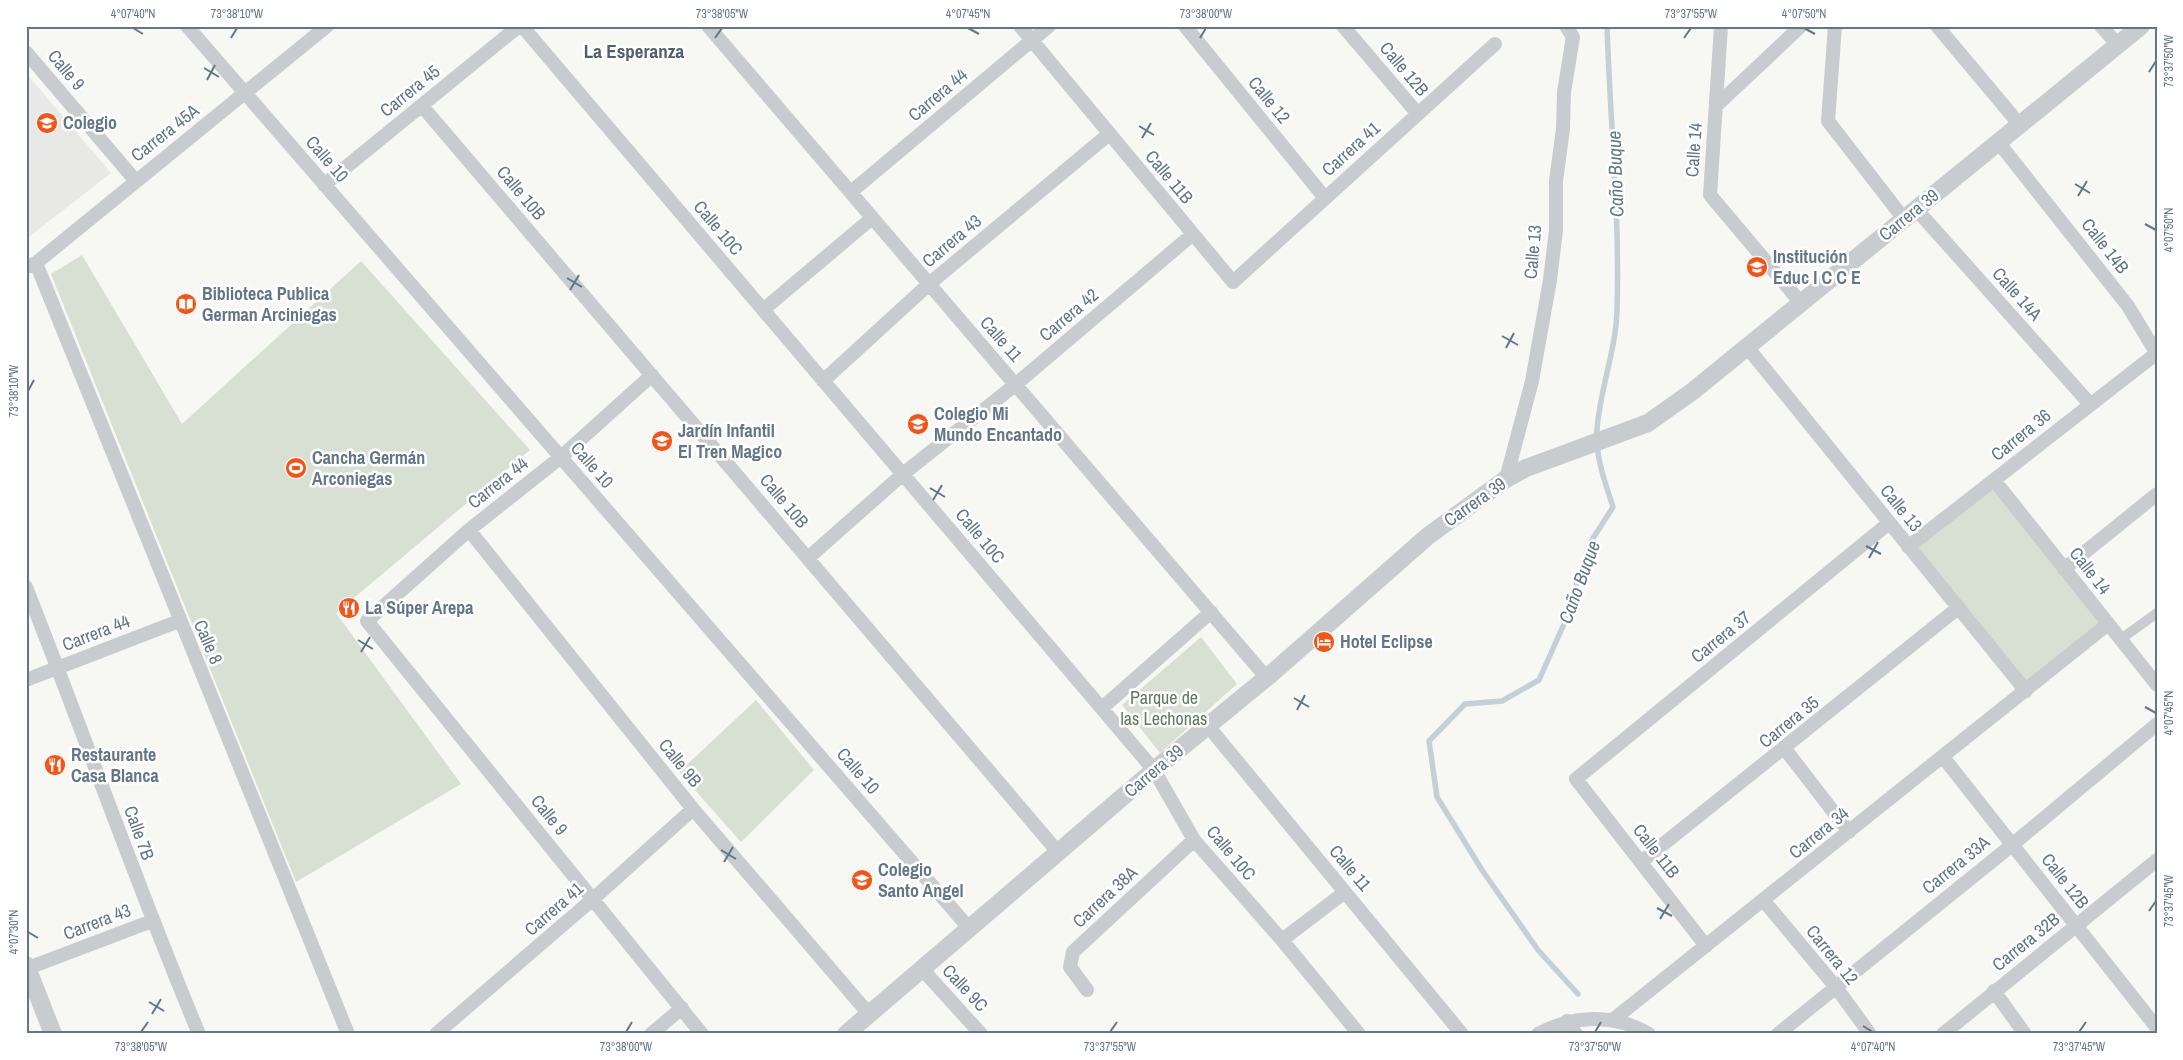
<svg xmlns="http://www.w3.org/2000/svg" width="2183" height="1060" viewBox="0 0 2183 1060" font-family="'Archivo Narrow',sans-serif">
<rect width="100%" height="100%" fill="#f7f7f3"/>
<path fill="#e8e9e7" d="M26 73 111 173 26 239Z"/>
<path fill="#d8e0d4" d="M82 255 182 424 361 261 530 450 336 613 461 784 296 882 51 274Z
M1994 480 2108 624 2026 691 1908 547Z
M1201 637 1237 684 1160 753 1122 705Z
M756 700 814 770 741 842 679 772Z"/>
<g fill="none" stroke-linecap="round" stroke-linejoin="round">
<path stroke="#c6cfd5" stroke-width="5.5" d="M1578 994 1538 950 1482 870 1437 797 1429 741 1465 704 1502 701 1539 680 1564 624 1590 543 1613 507C1605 482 1595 456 1597 429 1600 389 1616 350 1617 310 1620 215 1610 121 1607 26"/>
<path stroke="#c9cccf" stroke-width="10" d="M2121 639 2157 613"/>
<path stroke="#c9cccf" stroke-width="14" d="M187 26 969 928
M522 26 1154 770 1194 840 1282 940 1359 1034
M708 26 1266 677
M1020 26 1233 282 1495 44
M1185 26 1325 198
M1343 26 1418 114
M1721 26 1710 195 1801 303
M1835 26 1828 121 1904 219
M1937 26 2020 125
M2101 26 2118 45
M26 52 135 180
M422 106 1058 852
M1716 106 1801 26
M1999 143 2128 306 2157 354
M324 185 519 26
M851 192 1049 26
M1916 209 2090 404
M36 263 348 1034
M26 267 36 263 327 26
M763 310 872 218
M1747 347 2026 691
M652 375 561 457 469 530 367 621 702 1034
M823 381 929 284 1109 134
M1506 479 1532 381 1550 280 1556 230V181L1563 129 1564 92 1573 37 1566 26
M1994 480 2157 685
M469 530 693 809 869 1014
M1908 547 2157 353
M808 558 903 474 1015 385 1193 234
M2064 569 2157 494
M26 587C85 736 137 886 199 1034
M26 680 179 621
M1102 708 1211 612
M1208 726 1462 1034
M1785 749 1849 832
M1943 757 2157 1028
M1641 862 1958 608
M1764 901 1835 986 1870 1034
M1282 940 1345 892
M1706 946 1576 779 1889 523
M28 968 152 921
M922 969 981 1034
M1087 990 1070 967 1073 952 1194 840
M1994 991 2025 1034
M1614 1019 2108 624
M1567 1021 1576 1034
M436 1034 593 899 693 809
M651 1034 682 1008
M1538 1034C1574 1015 1613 1013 1649 1034
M1778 1034 2012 845 2157 724
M1943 1034 2157 860"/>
<path stroke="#c9cccf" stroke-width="18" d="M26 965 53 1034
M846 1034 1154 770 1271 674 1428 536 1506 479 1526 468 1648 423 1693 391 2141 26"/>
</g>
<path fill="none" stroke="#637688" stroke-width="2" d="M133 28 143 34M968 28 979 34M1804 28 1815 34M231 38 237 28M715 38 722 28M1200 38 1206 28M1684 38 1691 28M204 68 219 77M2149 72 2156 61M207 80 215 65M1139 126 1154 135M1142 138 1151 123M2075 184 2090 193M2078 196 2087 181M2145 224 2156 230M567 278 582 287M570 290 579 275M1502 336 1518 345M1506 348 1514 333M28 391 34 380M930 488 945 497M933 500 942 485M1866 546 1881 554M1869 558 1878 542M358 640 373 649M361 652 370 637M1294 698 1309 707M2145 707 2156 713M1297 710 1305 695M721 850 736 859M724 862 733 847M1657 908 1672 916M2149 911 2156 901M1660 919 1669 904M28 932 38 938M149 1002 164 1011M152 1014 161 999M1863 1026 1873 1032M141 1032 148 1022M626 1032 632 1022M1110 1032 1117 1022M1595 1032 1601 1022M2079 1032 2086 1022"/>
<defs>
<g id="school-disc" transform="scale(1.125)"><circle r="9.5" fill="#f55416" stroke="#fff"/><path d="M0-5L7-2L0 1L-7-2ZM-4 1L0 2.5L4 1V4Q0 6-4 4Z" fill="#fff"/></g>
<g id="library-disc" transform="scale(1.125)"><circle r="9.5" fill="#f55416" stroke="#fff"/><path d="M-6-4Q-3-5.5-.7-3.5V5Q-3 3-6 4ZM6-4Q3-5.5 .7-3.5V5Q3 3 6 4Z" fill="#fff"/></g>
<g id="stadium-disc" transform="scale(1.125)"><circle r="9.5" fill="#f55416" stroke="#fff"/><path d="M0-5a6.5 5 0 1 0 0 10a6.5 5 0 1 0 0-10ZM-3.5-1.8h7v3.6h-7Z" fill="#fff"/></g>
<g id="restaurant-disc" transform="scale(1.125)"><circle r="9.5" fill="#f55416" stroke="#fff"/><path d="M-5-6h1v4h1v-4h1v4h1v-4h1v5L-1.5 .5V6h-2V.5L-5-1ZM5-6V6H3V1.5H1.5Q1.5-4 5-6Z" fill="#fff"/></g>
<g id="hotel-disc" transform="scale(1.125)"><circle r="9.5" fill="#f55416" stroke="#fff"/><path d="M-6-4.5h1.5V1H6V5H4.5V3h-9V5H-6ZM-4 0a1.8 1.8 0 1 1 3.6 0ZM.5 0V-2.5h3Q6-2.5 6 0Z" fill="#fff"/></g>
</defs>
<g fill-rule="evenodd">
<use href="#school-disc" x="47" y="123"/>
<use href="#school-disc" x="1757" y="267"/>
<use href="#library-disc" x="186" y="304"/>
<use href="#school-disc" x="918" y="424"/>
<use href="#school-disc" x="662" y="441"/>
<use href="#stadium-disc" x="296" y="468"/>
<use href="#restaurant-disc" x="349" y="608"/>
<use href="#hotel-disc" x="1324" y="642"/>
<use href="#restaurant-disc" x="55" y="765"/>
<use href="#school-disc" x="862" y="880"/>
</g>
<g text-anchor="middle" stroke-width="5" stroke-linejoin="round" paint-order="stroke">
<g font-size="18" fill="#637688" stroke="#fff">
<text transform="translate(1404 69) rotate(50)" y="6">Calle 12B</text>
<text transform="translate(66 70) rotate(50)" y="6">Calle 9</text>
<text transform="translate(410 91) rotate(-39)" y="6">Carrera 45</text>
<text transform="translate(938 95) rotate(-40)" y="6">Carrera 44</text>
<text transform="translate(1269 100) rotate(51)" y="6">Calle 12</text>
<text transform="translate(165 133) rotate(-38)" y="6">Carrera 45A</text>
<text transform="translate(1351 149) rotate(-42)" y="6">Carrera 41</text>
<text transform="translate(1694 150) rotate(-86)" y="6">Calle 14</text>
<text transform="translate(327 159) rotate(49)" y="6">Calle 10</text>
<text transform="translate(1169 177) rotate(50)" y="6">Calle 11B</text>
<text transform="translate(521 193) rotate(50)" y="6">Calle 10B</text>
<text transform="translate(1909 215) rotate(-39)" y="6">Carrera 39</text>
<text transform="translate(718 228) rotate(50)" y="6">Calle 10C</text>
<text transform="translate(952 241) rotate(-40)" y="6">Carrera 43</text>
<text transform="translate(2105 246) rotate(52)" y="6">Calle 14B</text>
<text transform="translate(1533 252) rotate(-85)" y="6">Calle 13</text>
<text transform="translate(2017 294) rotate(48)" y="6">Calle 14A</text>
<text transform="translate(1069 315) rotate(-40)" y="6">Carrera 42</text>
<text transform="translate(1001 339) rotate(49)" y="6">Calle 11</text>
<text transform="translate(2021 435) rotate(-39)" y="6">Carrera 36</text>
<text transform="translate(592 465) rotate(49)" y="6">Calle 10</text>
<text transform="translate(498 483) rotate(-38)" y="6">Carrera 44</text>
<text transform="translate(784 501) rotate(50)" y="6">Calle 10B</text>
<text transform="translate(1475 502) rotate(-35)" y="6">Carrera 39</text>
<text transform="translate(1901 508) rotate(51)" y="6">Calle 13</text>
<text transform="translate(980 536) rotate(50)" y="6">Calle 10C</text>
<text transform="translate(2090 571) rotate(52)" y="6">Calle 14</text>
<text transform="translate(96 633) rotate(-21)" y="6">Carrera 44</text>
<text transform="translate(1721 637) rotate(-39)" y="6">Carrera 37</text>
<text transform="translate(208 642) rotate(67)" y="6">Calle 8</text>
<text transform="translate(1789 722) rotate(-39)" y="6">Carrera 35</text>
<text transform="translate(680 763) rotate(51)" y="6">Calle 9B</text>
<text transform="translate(858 771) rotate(49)" y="6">Calle 10</text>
<text transform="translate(1154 771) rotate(-40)" y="6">Carrera 39</text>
<text transform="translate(549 815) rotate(51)" y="6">Calle 9</text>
<text transform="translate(139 833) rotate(70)" y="6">Calle 7B</text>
<text transform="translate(1819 833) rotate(-39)" y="6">Carrera 34</text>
<text transform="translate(1656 851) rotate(52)" y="6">Calle 11B</text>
<text transform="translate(1231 853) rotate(50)" y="6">Calle 10C</text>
<text transform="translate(1956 865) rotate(-39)" y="6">Carrera 33A</text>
<text transform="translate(1350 868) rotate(50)" y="6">Calle 11</text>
<text transform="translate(2065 881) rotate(52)" y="6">Calle 12B</text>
<text transform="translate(1105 897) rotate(-43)" y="6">Carrera 38A</text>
<text transform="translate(554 909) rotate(-41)" y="6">Carrera 41</text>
<text transform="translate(97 922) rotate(-21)" y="6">Carrera 43</text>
<text transform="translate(2026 942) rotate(-39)" y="6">Carrera 32B</text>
<text transform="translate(1832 955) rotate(51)" y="6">Carrera 12</text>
<text transform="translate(965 988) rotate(47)" y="6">Calle 9C</text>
</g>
<g font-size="18" font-weight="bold" fill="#637688" stroke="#fff" text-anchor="start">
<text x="63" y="129">Colegio</text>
<text x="1773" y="263">Institución<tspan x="1773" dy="21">Educ I C C E</tspan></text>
<text x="202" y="300">Biblioteca Publica<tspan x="202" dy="21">German Arciniegas</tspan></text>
<text x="934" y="420">Colegio Mi<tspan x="934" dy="21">Mundo Encantado</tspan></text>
<text x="678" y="437">Jardín Infantil<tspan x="678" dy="21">El Tren Magico</tspan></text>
<text x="312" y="464">Cancha Germán<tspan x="312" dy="21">Arconiegas</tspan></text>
<text x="365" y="614">La Súper Arepa</text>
<text x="1340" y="648">Hotel Eclipse</text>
<text x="71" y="761">Restaurante<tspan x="71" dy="21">Casa Blanca</tspan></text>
<text x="878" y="876">Colegio<tspan x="878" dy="21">Santo Angel</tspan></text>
</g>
<g font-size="18" fill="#63795f" stroke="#fff">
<text x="1164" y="704">Parque de<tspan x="1164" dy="21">las Lechonas</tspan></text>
</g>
<g font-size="19" font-weight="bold" fill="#525f6c" stroke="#fff">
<text x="634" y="58">La Esperanza</text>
</g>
<g font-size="19" font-style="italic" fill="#5f7884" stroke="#fff">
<text transform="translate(1615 174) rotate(-92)" y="7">Caño Buque</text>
<text transform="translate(1579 582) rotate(-70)" y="7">Caño Buque</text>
</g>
</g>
<rect width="2183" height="1060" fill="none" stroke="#ffffff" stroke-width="55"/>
<rect x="28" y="28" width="2128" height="1004" fill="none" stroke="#637688" stroke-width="2"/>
<g font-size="12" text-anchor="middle" fill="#637688">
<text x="133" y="18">4°07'40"N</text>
<text x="237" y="18">73°38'10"W</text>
<text x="722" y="18">73°38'05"W</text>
<text x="968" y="18">4°07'45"N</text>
<text x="1206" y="18">73°38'00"W</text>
<text x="1691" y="18">73°37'55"W</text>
<text x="1804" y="18">4°07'50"N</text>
<text transform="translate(2169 61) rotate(-90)" y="4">73°37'50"W</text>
<text transform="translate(2169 230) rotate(-90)" y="4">4°07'50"N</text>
<text transform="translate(14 391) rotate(-90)" y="4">73°38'10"W</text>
<text transform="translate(2169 713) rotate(-90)" y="4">4°07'45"N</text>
<text transform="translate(2169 901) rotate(-90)" y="4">73°37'45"W</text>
<text transform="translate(14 932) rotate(-90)" y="4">4°07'30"N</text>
<text x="141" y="1051">73°38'05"W</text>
<text x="626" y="1051">73°38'00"W</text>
<text x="1110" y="1051">73°37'55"W</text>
<text x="1595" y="1051">73°37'50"W</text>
<text x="1873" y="1051">4°07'40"N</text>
<text x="2079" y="1051">73°37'45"W</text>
</g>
</svg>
